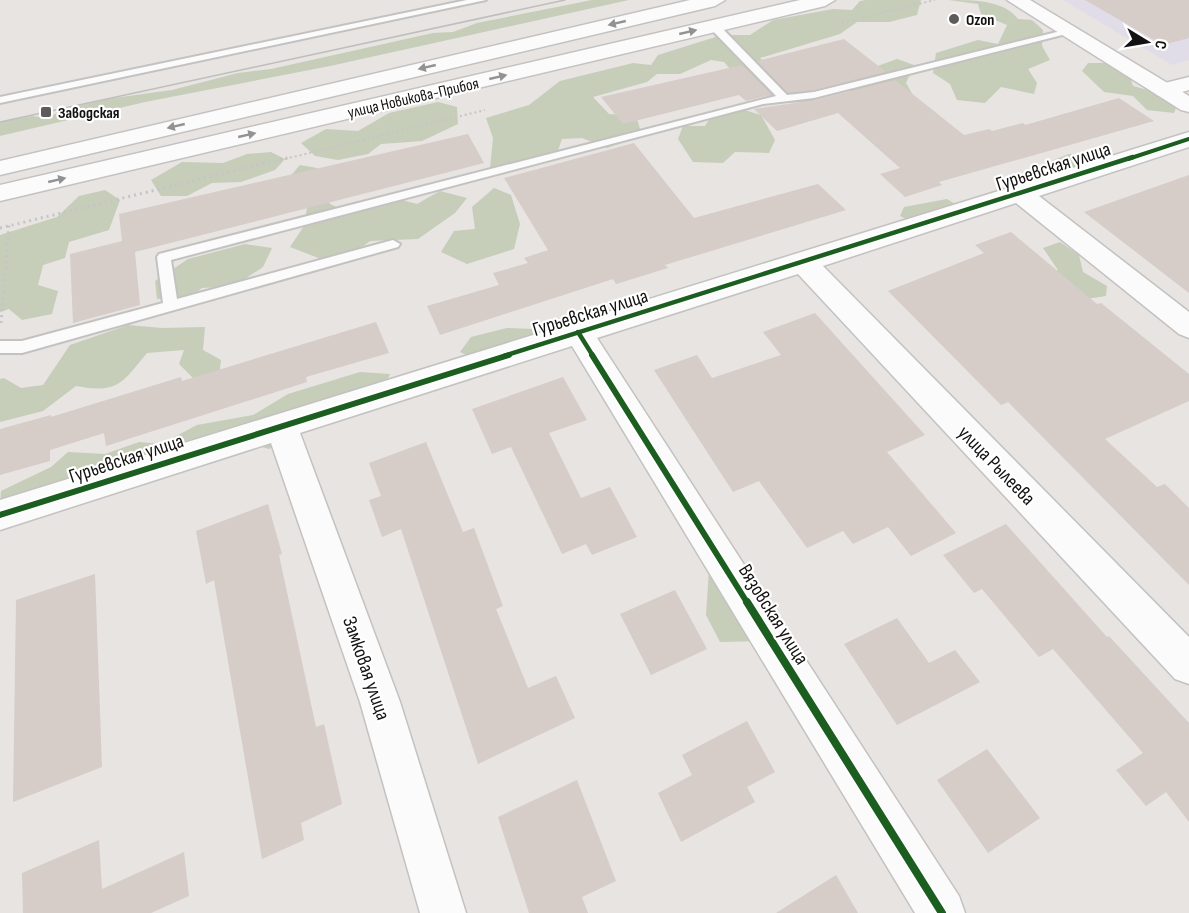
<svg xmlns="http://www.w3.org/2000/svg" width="1189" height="913" viewBox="0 0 1189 913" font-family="'Sofia Sans Condensed',sans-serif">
<rect width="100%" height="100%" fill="#e7e4e2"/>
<path fill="#e1dde8" d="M1063 0H1189V60L1172 65Z"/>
<path fill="#c6cdb9" d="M592 0H629L330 66 145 102 0 136V122L32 116 48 118 64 109 114 98 172 90 238 73 271 69 433 33 453 32 477 23Z
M866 0H921L917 15 889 22H857L840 34 760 58 790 84 810 86 814 103 782 102 740 80 724 62 711 60 680 74H657L647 82 593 97 609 114 636 116 642 135 607 148 582 138 562 139 555 159 512 172 490 168 493 138 486 118 529 105 560 81 633 63 651 65 658 55 722 35H750L773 20 833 9 852 10 860 1Z
M949 0C974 0 1004 0 1018 19L1032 20 1043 30 1042 46 1050 60 1028 69 1037 83 1034 94 1001 87 985 103 957 100 950 84 933 73 936 53 978 40 998 44 1007 25 981 14 978 4Z
M897 59 914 65 906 83 918 104 867 92 845 91 839 80Z
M1088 63H1111L1129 73 1133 86 1155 92 1177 105 1174 113 1147 110 1133 96 1104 92 1082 71Z
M438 102 457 107 458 124 422 141 381 144 368 154 338 160 315 156 301 143 326 129 358 131 389 113Z
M731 106 761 115 775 140 769 153 735 152 723 163 693 162 678 139 683 126H705L714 112Z
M271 152 285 159 275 170 241 182 212 183 187 196H161L151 180 182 162 223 163 247 154Z
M1069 154 1084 156 1088 168 1058 177 1042 172 1039 166Z
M300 165 317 168 330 204 347 212 384 195 417 204 440 191 467 198 455 213 418 239 370 241 354 253 321 259 290 247 304 226 307 209 286 181Z
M494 188 511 195 520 224 514 249 467 264 441 252 454 231 475 229 472 207Z
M105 190 120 200 109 230 69 242 65 258 43 265 38 285 58 291 52 314 22 320 9 309 0 312V235L57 217 79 196Z
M947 199 960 207 914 223 900 216 904 207Z
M1060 242 1079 255 1083 272 1107 286 1106 296 1053 304 1035 279 1058 270 1043 248Z
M245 244 272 248 263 267 234 286 202 288 192 296 157 299 155 281 188 259Z
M128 325 162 328 205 327 203 350 221 360 218 384 207 392 179 364 184 350 147 353C122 383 118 394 76 386L43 411 0 422V379L4 378 21 388 43 385 70 345Z
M507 328 534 329 530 342 477 360 460 352 471 337Z
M360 372 390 374 382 392 317 418 269 449 234 439 0 509 1 491 51 467 68 452 105 454 139 442 161 444 197 425 253 415 288 394Z
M709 570 759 641 720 642 706 615Z"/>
<path fill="#d6ccc8" d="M1085 0H1189V38L1163 45Z
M844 39 886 72 814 90 788 93 757 61Z
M742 65 772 95 746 101 739 95 623 124 601 97Z
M895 80 964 135 989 129 992 131 1023 123 1025 125 1119 98 1154 121 939 182 942 185 905 197 880 174 900 168 838 113 777 131 754 109 815 100Z
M468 134 484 163 135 252 140 305 73 323 70 254 122 241 119 214Z
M634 143 694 218 818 184 846 210 665 265 668 268 616 284 613 279 440 335 427 306 499 285 493 273 528 263 524 258 548 250 504 178Z
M1189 175V293L1084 212Z
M1011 232 1097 304 1101 303 1189 374V401L1105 439 1157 487 1165 484 1189 508V585L1008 402 1001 405 888 291 984 253 975 245Z
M815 313 925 435 887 452 956 533 911 556 888 527 853 544 843 531 807 548 759 481 733 492 654 370 697 355 712 378 781 355 763 332Z
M376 322 389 353 306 377 307 382 106 446 104 433 50 450V461L0 475V429L51 415V417L181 377 182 381Z
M563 377 587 420 549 433 581 498 610 487 637 537 592 555 586 544 562 554 511 447 492 454 472 409Z
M426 442 463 532 474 528 503 606 496 609 528 688 556 676 575 718 478 764 401 529 382 537 369 500 381 496 369 463Z
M268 504 282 554 279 555 316 727 324 724 342 804 301 823 304 840 262 859 214 580 206 584 196 531Z
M1006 524 1107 637 1109 636 1189 723V822L1166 792 1146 806 1116 770 1143 753 1053 649 1039 657 982 589 974 593 943 555Z
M95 574 102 767 13 802 16 600Z
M675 590 707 649 651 675 620 614Z
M897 618 929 663 955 650 980 682 897 725 844 644Z
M747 721 775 772 747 787 755 802 681 842 658 793 692 775 682 755Z
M987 749 1040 818 988 853 937 780Z
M577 780 616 881 582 897 588 913H529L498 817Z
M99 840 102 889 184 852 189 896 151 913H23L22 873Z
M836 875 858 913H776Z"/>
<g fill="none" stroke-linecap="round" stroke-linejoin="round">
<g stroke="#c4c2c1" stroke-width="4">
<path id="service" d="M467 0H486L0 103V97Z
M710 24H718L787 95 814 92 1069 29 1074 32 814 98 763 104 171 260 177 299 393 240 400 244 398 247 22 353H0V341H22L163 303 157 257 159 254 776 96 710 28Z"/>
</g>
<g stroke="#c4c2c1" stroke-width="3">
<path id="minor" d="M1189 77V90L1165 97 1157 95 1154 90 1157 85Z
M1189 132V147L1039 196 1189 312V338L1179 334 1016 203 823 266 1189 637V684L1175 679 798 274 597 338 959 896 965 913H915L572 346 300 433 400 702 466 913H420L360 702 271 443 0 530V500Z"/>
</g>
<g stroke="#c4c2c1" stroke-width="3">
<path id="tertiary" d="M1007 0H1030L1189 96V112L1181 110Z"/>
</g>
<g stroke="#c4c2c1" stroke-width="3">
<path id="primary" d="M690 0H725L715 6 0 175V161Z
M800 0H835L825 6 0 201V185Z"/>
</g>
<path stroke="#c6c5c5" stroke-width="2" stroke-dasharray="2 3" stroke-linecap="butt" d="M837 24 935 0
M285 159 485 110"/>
<path stroke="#c6c5c5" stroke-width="3" stroke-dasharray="2 4" stroke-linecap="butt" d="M0 228 291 157
M1 323 9 225"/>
<use href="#service" fill="#fbfbfb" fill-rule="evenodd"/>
<use href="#minor" fill="#fbfbfb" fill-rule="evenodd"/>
<use href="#tertiary" fill="#fbfbfb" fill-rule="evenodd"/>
<use href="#primary" fill="#fbfbfb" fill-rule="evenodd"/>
<path stroke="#bebebd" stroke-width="1.5" d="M0 122 565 0"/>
<g stroke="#fff" stroke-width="6">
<path id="cycleway-far3" d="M1128 159 1189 139"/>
</g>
<g stroke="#fff" stroke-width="8">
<path id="cycleway-far2" d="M578 332 593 356
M504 356 1133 157"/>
</g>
<g stroke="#fff" stroke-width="10">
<path id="cycleway-far1" d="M592 355 748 604
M0 515 509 355"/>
</g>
<g stroke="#fff" stroke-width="11">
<path id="cycleway" d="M747 602 942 913"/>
</g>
<use href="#cycleway-far3" stroke="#1b5e20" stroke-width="4"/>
<use href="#cycleway-far2" stroke="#1b5e20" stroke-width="4.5"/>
<use href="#cycleway-far1" stroke="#1b5e20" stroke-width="6"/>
<use href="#cycleway" stroke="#1b5e20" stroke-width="8"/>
</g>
<defs><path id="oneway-solid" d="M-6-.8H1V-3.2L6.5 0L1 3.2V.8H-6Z" transform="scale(1.5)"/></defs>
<g fill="#939292">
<use href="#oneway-solid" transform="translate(617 23) rotate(167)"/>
<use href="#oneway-solid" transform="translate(688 32) rotate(-13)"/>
<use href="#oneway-solid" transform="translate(427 67) rotate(167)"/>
<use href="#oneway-solid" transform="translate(498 77) rotate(-13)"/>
<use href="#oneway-solid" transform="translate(176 126) rotate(167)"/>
<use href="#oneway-solid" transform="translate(247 135) rotate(-13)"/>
<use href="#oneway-solid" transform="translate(57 180) rotate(-13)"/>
</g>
<g fill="#5e5c5a" stroke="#fff" stroke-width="2">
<circle cx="954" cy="19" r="6"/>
<rect x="40" y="106" width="12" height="12" rx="3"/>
</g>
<g text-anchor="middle" stroke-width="4.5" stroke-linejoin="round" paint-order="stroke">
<g font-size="16" font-weight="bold" fill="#141211" stroke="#fff" text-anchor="start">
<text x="966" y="25">Ozon</text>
<text x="58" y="118">Заводская</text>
</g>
<g font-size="16" fill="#141211" stroke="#fff">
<text transform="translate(413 97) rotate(-13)" y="6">улица Новикова-Прибоя</text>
</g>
<g font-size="20" fill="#141211" stroke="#fff">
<text transform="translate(1053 166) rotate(-18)" y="7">Гурьевская улица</text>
<text transform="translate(590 312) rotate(-17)" y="7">Гурьевская улица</text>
<text transform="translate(126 458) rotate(-18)" y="7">Гурьевская улица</text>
<text transform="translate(997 465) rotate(46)" y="7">улица Рылеева</text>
<text transform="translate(774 614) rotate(58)" y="7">Вязовская улица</text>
<text transform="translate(367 668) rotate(71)" y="7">Замковая улица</text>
</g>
</g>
<g transform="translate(1147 42) rotate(101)" stroke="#ffffff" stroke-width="4.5" paint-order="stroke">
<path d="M0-4.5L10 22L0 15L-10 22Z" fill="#141211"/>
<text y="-9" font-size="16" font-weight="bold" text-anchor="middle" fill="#141211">С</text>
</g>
</svg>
